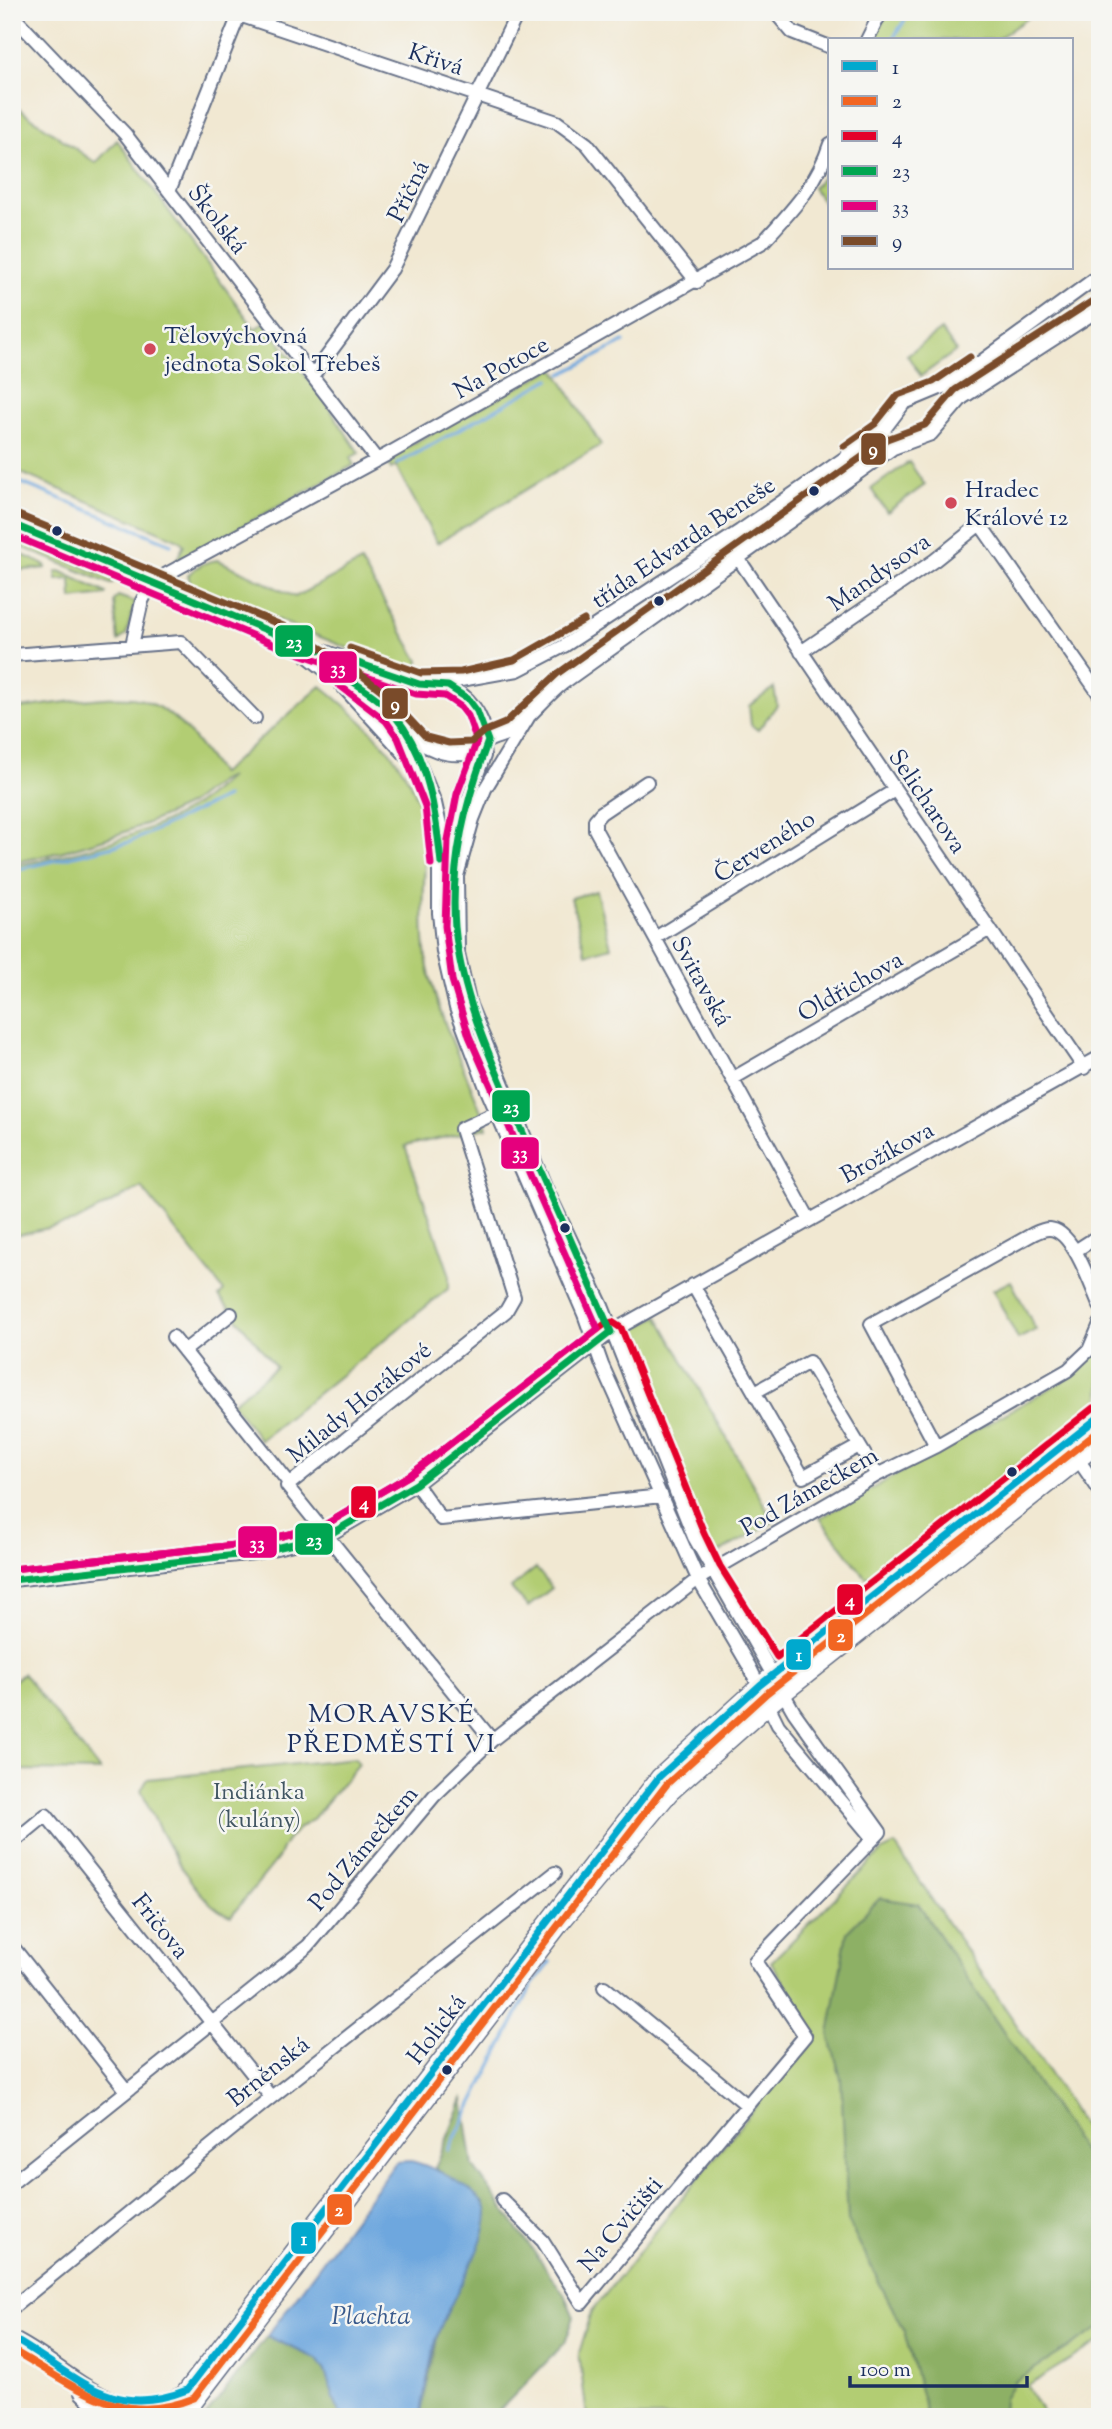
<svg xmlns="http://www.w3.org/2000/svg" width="1112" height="2429" viewBox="0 0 1112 2429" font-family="'Sorts Mill Goudy',serif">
<rect width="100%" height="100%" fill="#f6f6f2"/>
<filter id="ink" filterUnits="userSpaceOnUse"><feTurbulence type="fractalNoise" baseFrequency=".0143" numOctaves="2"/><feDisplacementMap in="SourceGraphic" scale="14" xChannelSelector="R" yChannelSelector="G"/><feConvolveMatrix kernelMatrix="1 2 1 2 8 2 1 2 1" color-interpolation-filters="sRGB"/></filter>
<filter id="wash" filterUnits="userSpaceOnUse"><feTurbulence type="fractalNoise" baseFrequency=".00686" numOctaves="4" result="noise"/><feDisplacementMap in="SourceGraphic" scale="28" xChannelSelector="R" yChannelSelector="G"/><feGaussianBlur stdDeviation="1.57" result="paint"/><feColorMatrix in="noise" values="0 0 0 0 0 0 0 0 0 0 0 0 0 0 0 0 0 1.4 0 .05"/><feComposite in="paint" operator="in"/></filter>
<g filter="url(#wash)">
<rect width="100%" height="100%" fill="#f1e8d2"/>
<path fill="#b2cd73" stroke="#667e68" stroke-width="2" d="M888 12H1036L996 40H873Z
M12 104 96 163 117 140 255 329 264 322 324 400 359 453 350 458 354 465 175 563 184 545 179 540 12 469Z
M830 161V209H829L813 188 827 172Z
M941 330 956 351 921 376 907 355Z
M554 368 601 445 437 543 396 466 391 469 386 458Z
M909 462 925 485 887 512 871 489Z
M12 537 115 580 111 584 12 543Z
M12 550 45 565 46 568 12 571Z
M218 560 295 597 361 562 419 661 417 676 191 585 188 575C196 566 206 561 218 560Z
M60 571 106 593V595L72 599 71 579 57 580 56 572Z
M118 596 135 602 126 635 118 641 114 601Z
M321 686C366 722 422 772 425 835 426 876 420 917 426 957 436 1018 468 1071 487 1128L405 1146 449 1273V1288L260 1440 232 1403 276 1367 219 1296 224 1291 141 1187 75 1222 12 1236V866C66 856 145 836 192 807 206 799 218 787 230 777 215 781 201 798 186 806 131 833 72 851 12 863V709C44 706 114 692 142 700 176 710 201 746 220 774Z
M774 688 777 705 758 730 751 725 749 706Z
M596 891 611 947 586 954 571 898Z
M1011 1281 1036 1330 1018 1339 993 1290Z
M658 1316 774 1522 718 1553 708 1551 676 1479 626 1347 628 1334Z
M1100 1342V1407L1015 1467 977 1501 866 1578 820 1518 1079 1372Z
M536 1568 552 1588 528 1607 511 1588Z
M23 1673 100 1771 12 1770V1682Z
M355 1758 359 1764 312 1820C297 1828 284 1840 279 1857L231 1916C196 1907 155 1823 141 1790L148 1779Z
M895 1845 1058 2086 1100 2153V2341L1027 2386 1045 2417H587L579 2353 592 2311 815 2032 771 1962 882 1851Z"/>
<path fill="#8db065" stroke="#547062" stroke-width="2" d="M880 1898 918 1904 1100 2177V2328L1015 2381 1004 2399 1003 2417H927L904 2331 848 2221 841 2079 829 2034 847 1932Z
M463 2099 473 2166 564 2294 574 2317 565 2343 493 2417H420L439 2330 479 2244 484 2203 435 2168Z
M267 2336 317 2359 325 2371 339 2412 347 2417H205Z"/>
<path fill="#6ea7de" stroke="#446b9e" stroke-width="2" d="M410 2161C429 2164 486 2192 487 2213 487 2244 452 2298 440 2328 430 2355 426 2388 420 2417H347L339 2413 325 2371 317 2359 267 2336 396 2162Z"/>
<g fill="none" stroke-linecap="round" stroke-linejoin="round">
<path stroke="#6ea7de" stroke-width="3.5" d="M892 40 910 12
M562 374 624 342
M397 464 550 379
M12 479 171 544
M12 871 130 842 226 797
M449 2150 532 1985 550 1962"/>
</g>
</g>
<g filter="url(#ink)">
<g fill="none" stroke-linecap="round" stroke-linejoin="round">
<g stroke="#667087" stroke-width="16">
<path id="minor" d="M775 12 792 32 830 47
M12 15 125 134 377 460
M867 40 881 12
M169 191 239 15 557 122 587 144 697 282
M313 375 392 269 518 12
M12 524 283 637 418 684
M738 558 1084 1068
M152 582 388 454 763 242C791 211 817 185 830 144
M291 643 335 678 413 763
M132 645 142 601 152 582
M801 652 935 560 980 524 1100 695
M12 655 181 642 255 718
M334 668 394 714
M444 683 518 670 564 646 740 531 882 432 904 403 952 383 1100 275
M407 733 435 803 439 821V913L443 952 456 1008 487 1090 584 1314 602 1365 698 1579 749 1666 778 1725 873 1839
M488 741C483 719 472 696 449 687 437 682 426 682 413 686 359 699 424 770 476 751 483 748 483 745 488 741 494 737 505 736 512 731 531 717 544 698 563 683L893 448 931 434 962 398 1100 309
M647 782 601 813 595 820V829L809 1219
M457 851 459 824 484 756 483 748
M655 938 895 790
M732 1079 990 929
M1075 1251 1100 1235
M693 1285 803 1477 859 1446
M173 1337 290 1484
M184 1351 231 1314
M755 1392 809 1362 877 1475
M1066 1442 1100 1491
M936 1446 871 1324 1033 1234C1037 1232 1044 1229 1049 1229 1073 1229 1091 1287 1100 1306
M416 1484 441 1519 662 1496
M12 1580 255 1553 327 1536 416 1484 611 1332 1100 1057
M492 1740 287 1486 506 1311 514 1297 461 1129 504 1109
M12 1843 46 1815 271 2097
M12 1946 127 2091
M604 1987 747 2105
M12 2183 308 1946 434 1796 492 1740 698 1579 877 1475 936 1446 1068 1370 1089 1350 1100 1324
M502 2200 543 2241 582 2303 805 2036 755 1961 880 1832 794 1712 694 1537 602 1306 546 1188 470 1005 458 953 457 876 473 819 485 789 532 711
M12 2308 264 2103 555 1873
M12 2338C69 2365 112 2429 181 2394
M81 2393 106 2417"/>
</g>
<g stroke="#667087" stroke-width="19">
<path id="major" d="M166 2417 659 1777 760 1685 1100 1416
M183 2417 562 1922 670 1793 768 1706 1100 1443"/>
</g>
<use href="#minor" stroke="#fff" stroke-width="12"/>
<use href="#major" stroke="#fff" stroke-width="16"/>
<g stroke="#f6f6f2" stroke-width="12">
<path id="bus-1" d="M12 2338C76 2374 109 2421 187 2390L659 1777 760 1685 1100 1416"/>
</g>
<g stroke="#f6f6f2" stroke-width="12">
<path id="bus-2" d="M12 2350C74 2384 119 2429 194 2398L667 1784 767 1693 1100 1430"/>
</g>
<g stroke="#f6f6f2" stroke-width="12">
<path id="bus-3" d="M12 1569 253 1543 323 1526 410 1475 605 1324 612 1322 621 1328 704 1533 720 1566 777 1657 1093 1408"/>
</g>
<g stroke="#f6f6f2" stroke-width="12">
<path id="bus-4" d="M12 524 283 637 419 684 448 686 468 699 477 711 488 741C466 801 450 862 455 927 462 1001 494 1066 523 1133 553 1199 582 1266 611 1332L416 1484 327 1536 255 1553 12 1580
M336 670C355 684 381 698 395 716 428 756 436 813 441 863"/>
</g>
<g stroke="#f6f6f2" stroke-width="12">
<path id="bus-5" d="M12 535 280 647 416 694 445 696 461 707 468 716 477 741 457 794 448 840 445 926 452 980 469 1036 598 1329 410 1475 323 1526 253 1543 12 1569
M330 678 386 721 398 738 425 806 431 864"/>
</g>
<g stroke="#f6f6f2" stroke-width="12">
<path id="bus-6" d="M844 446 875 424 898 395 933 382 970 357
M16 514 288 628 346 663 386 694 426 737 449 743 471 742 483 732 505 723 557 674 887 439 925 425 955 390 1094 300
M350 648 421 673 461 672 514 660 584 620"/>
</g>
<use href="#bus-1" stroke="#00a9ce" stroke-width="7"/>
<use href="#bus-2" stroke="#f26522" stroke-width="7"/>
<use href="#bus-3" stroke="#e4002b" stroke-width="7"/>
<use href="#bus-4" stroke="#00a651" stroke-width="7"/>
<use href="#bus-5" stroke="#e5007d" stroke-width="7"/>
<use href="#bus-6" stroke="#7a4b2a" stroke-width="7"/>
</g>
</g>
<g fill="#d1495b" stroke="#f6f6f2" stroke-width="2.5">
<circle cx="150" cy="349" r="7"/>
<circle cx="951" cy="503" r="7"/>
</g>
<g fill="#1b2f5e" stroke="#f6f6f2" stroke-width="2.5">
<circle cx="814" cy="491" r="6"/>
<circle cx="57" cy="531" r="6"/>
<circle cx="659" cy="601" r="6"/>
<circle cx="565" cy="1228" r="6"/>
<circle cx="1012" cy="1472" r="6"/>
<circle cx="447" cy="2070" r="6"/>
</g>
<g text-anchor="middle" stroke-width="5" stroke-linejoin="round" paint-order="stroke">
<g font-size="24" fill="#1b2f5e" stroke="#f6f6f2">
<text transform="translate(436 59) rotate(18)" y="8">Křivá</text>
<text transform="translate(408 191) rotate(-64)" y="8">Příčná</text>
<text transform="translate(218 219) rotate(52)" y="8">Školská</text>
<text transform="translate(501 367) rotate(-29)" y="8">Na Potoce</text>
<text transform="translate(683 542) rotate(-34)" y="8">třída Edvarda Beneše</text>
<text transform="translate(879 572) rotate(-35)" y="8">Mandysova</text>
<text transform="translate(928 801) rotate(56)" y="8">Selicharova</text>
<text transform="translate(764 846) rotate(-32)" y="8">Červeného</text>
<text transform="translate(702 981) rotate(61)" y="8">Svitavská</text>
<text transform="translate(850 986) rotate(-30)" y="8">Oldřichova</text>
<text transform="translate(887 1152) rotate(-29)" y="8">Brožíkova</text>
<text transform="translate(359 1402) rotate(-39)" y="8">Milady Horákové</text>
<text transform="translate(809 1491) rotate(-30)" y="8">Pod Zámečkem</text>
<text transform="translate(363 1848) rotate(-50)" y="8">Pod Zámečkem</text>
<text transform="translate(161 1926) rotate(51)" y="8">Fričova</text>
<text transform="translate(436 2029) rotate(-53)" y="8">Holická</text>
<text transform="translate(268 2071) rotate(-39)" y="8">Brněnská</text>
<text transform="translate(620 2224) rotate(-50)" y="8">Na Cvičišti</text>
</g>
<g font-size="24" fill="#1b2f5e" stroke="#f6f6f2" text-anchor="start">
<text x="164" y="343">Tělovýchovná<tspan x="164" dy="28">jednota Sokol Třebeš</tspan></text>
<text x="965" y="497">Hradec<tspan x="965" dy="28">Králové 12</tspan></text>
</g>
<g font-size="24" fill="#415663" stroke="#f6f6f2">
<text x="259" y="1799">Indiánka<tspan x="259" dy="28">(kulány)</tspan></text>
</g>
<g font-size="26" letter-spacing="2" fill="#1b2f5e" stroke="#f6f6f2">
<text x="392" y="1722">MORAVSKÉ<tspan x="392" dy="30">PŘEDMĚSTÍ VI</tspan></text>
</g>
<g font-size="26" font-style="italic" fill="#38598b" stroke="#f6f6f2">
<text x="371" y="2324">Plachta</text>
</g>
</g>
<g stroke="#f6f6f2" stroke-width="2.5">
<rect x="860" y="432" width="27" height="34" rx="7" fill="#7a4b2a"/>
<rect x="274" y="624" width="40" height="34" rx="7" fill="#00a651"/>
<rect x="318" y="650" width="40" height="34" rx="7" fill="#e5007d"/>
<rect x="381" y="687" width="28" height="33" rx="7" fill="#7a4b2a"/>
<rect x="491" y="1089" width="40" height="34" rx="7" fill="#00a651"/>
<rect x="500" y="1136" width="40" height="34" rx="7" fill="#e5007d"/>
<rect x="350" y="1485" width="27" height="34" rx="7" fill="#e4002b"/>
<rect x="294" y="1522" width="40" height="34" rx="7" fill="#00a651"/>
<rect x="237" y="1525" width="41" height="34" rx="7" fill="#e5007d"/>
<rect x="836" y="1583" width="28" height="33" rx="7" fill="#e4002b"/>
<rect x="827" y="1618" width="27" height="34" rx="7" fill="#f26522"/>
<rect x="785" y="1638" width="27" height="33" rx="7" fill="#00a9ce"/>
<rect x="326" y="2193" width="27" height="33" rx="7" fill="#f26522"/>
<rect x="290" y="2221" width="27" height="34" rx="7" fill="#00a9ce"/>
</g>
<g font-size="19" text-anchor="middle" font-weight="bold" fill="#fff">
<text x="873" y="455">9</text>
<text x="294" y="648">23</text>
<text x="338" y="674">33</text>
<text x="395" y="710">9</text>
<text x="511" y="1113">23</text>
<text x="520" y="1159">33</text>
<text x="364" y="1509">4</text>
<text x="314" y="1546">23</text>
<text x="257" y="1549">33</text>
<text x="850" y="1606">4</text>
<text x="841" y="1642">2</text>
<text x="799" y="1661">1</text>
<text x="339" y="2216">2</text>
<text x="304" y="2245">1</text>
</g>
<rect width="1112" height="2429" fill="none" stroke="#f6f6f2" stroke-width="42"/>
<rect x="828" y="38" width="245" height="231" fill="#f6f6f2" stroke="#9ea6b7" stroke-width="2"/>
<rect x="842" y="61" width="35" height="10" fill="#00a9ce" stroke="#9ea6b7" stroke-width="2"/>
<text x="892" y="74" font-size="21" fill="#1b2f5e">1</text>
<rect x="842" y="96" width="35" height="10" fill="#f26522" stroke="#9ea6b7" stroke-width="2"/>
<text x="892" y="108" font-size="21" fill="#1b2f5e">2</text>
<rect x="842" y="131" width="35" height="10" fill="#e4002b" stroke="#9ea6b7" stroke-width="2"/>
<text x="892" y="144" font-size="21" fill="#1b2f5e">4</text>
<rect x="842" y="166" width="35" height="10" fill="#00a651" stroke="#9ea6b7" stroke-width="2"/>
<text x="892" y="178" font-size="21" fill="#1b2f5e">23</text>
<rect x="842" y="201" width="35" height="10" fill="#e5007d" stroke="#9ea6b7" stroke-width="2"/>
<text x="892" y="214" font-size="21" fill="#1b2f5e">33</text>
<rect x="842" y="236" width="35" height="10" fill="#7a4b2a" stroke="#9ea6b7" stroke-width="2"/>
<text x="892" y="248" font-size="21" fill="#1b2f5e">9</text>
<path d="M850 2376v10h177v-10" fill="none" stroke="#1b2f5e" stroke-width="3.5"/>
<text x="860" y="2376" font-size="21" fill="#1b2f5e" stroke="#f6f6f2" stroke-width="5" paint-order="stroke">100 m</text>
</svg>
